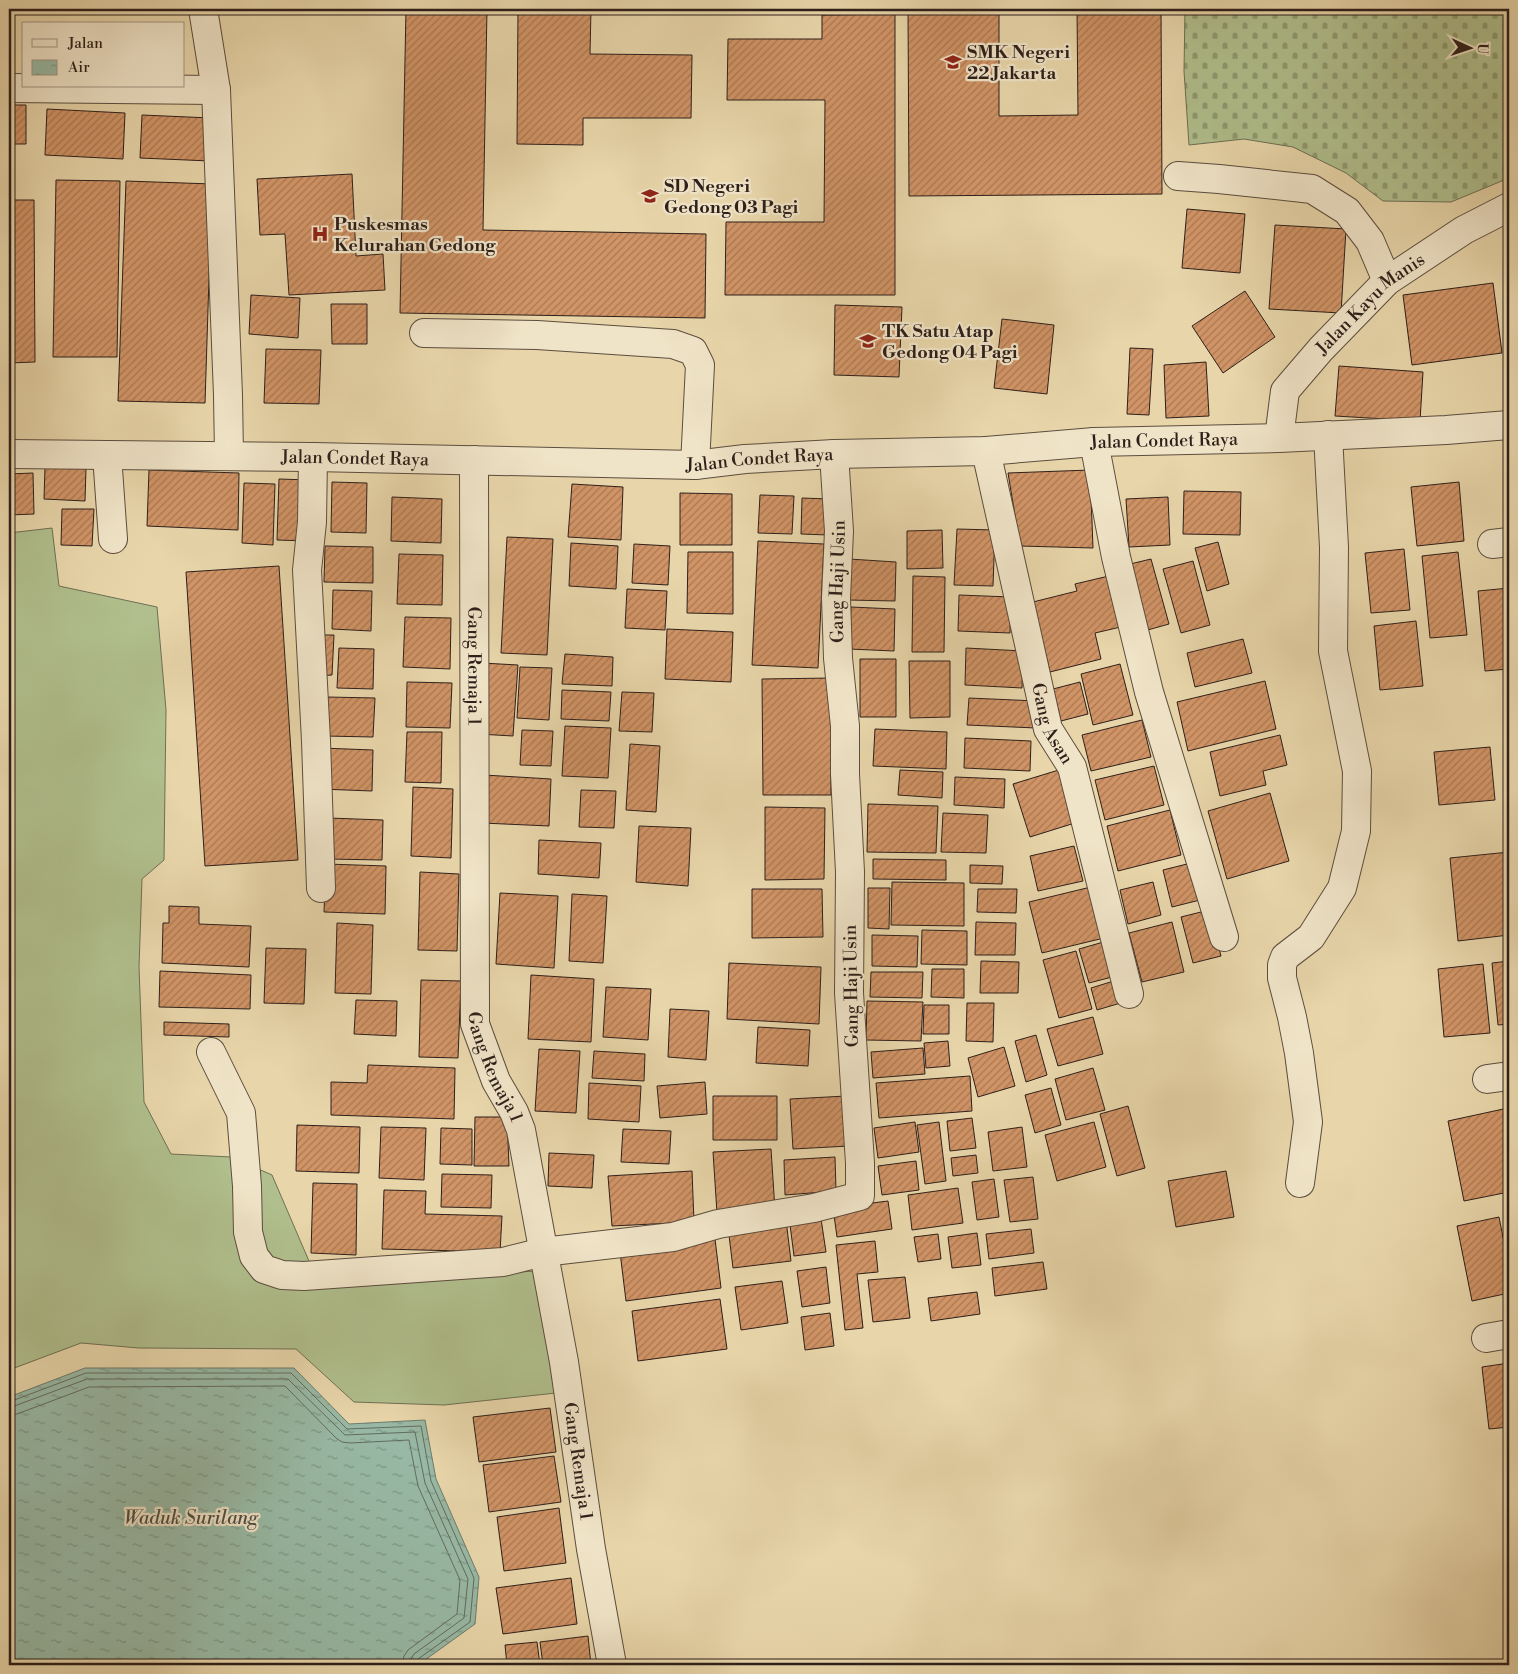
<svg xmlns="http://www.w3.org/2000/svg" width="1518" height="1674" viewBox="0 0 1518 1674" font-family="'Libre Bodoni',serif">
<defs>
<pattern id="cemetery-stones" width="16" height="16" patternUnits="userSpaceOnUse" patternTransform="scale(1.25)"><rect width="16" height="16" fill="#b0bf8d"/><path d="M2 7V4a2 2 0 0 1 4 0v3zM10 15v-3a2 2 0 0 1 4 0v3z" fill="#909b72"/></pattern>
<pattern id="water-ripples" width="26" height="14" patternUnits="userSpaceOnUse" patternTransform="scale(1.25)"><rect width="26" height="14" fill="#98b9a5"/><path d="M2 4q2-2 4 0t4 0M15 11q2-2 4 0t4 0" fill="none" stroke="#7c9686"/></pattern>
<pattern id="building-hatch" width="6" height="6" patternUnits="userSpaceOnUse" patternTransform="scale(1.25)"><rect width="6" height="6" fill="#d19466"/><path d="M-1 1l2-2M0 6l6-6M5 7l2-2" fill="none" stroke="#aa7853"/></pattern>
</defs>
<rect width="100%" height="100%" fill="#e8d6aa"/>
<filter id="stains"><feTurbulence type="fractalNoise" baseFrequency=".004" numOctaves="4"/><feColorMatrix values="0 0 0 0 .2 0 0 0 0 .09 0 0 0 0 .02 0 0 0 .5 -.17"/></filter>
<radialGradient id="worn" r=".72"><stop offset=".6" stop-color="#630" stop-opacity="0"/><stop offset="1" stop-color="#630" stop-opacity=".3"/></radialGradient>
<path fill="#b0bf8d" stroke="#6e6f54" d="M52 528 59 586 157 607 166 710 164 860 142 879 139 967 144 1102 171 1154 231 1157 272 1175 318 1282 538 1271 556 1393 444 1405 354 1402 296 1349 139 1348 81 1343 9 1370V533Z"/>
<path fill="url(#cemetery-stones)" stroke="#6e6f54" d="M1185 9H1509V178L1451 202 1383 201 1346 173 1293 147 1244 139 1189 145 1184 71Z"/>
<path fill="url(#water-ripples)" stroke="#6d7b6d" d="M85 1368H294L349 1424 425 1420 436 1479 479 1577 475 1624 418 1665H9V1397Z"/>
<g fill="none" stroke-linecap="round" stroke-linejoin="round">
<path stroke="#626c60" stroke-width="1" d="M9 1402 86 1373H291L347 1429 421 1426 431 1481 474 1578 470 1622 418 1659 416 1665
M9 1408 87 1379H288L345 1435 415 1432 425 1483 468 1579 464 1618 414 1654 411 1659 410 1665
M9 1415 17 1414 89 1387 285 1386 336 1438 342 1442 350 1443 409 1440 418 1486 460 1580 457 1614 408 1650 404 1656 402 1665"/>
</g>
<path fill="url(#building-hatch)" stroke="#2d1f1a" d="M406 9H487L483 230 706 234 705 318 400 313Z
M518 9H591L590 54 692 55 691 118H583V145L517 144Z
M908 9H999V116L1078 115 1077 9H1161L1162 194 909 196Z
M895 14V295H725L726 222H824L825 100H727L728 39H822V15Z
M9 105H26V144H9Z
M47 109 125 113 123 159 45 155Z
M142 115 211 118 210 161 140 158Z
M352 174 356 256 383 254 385 290 289 295 285 234 260 235 257 179Z
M56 180 120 181 117 357H53Z
M126 181 212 184 205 403 118 401Z
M9 200H34L35 362 9 363Z
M1187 209 1245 214 1240 273 1182 268Z
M1275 225 1346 229 1341 313 1269 309Z
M1493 283 1502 353 1412 365 1403 295Z
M1245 291 1275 337 1223 373 1192 326Z
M251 295 300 298 298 338 249 334Z
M331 304H367V344H332Z
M835 305 902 307 899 377 834 375Z
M1002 319 1054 325 1047 394 994 388Z
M1130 348 1153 349 1149 415 1127 414Z
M266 349 321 350 319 404 264 403Z
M1206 362 1209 416 1166 418 1164 365Z
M1339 366 1423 372 1420 421 1335 416Z
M45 467 86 468 85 501 44 499Z
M149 470 239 473 238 530 147 526Z
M1090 470 1093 548 1020 546 1008 473Z
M33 473 34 514 9 515V474Z
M279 479 309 480 307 541 277 540Z
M332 482 367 483 366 533 331 532Z
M1459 482 1464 541 1417 546 1411 487Z
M244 483 275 484 273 545 242 543Z
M572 484 623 487 621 540 568 537Z
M1184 491 1241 492 1240 535 1183 534Z
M680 493 732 494V545H680Z
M760 495 794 496 792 534 758 533Z
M392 497 442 499 441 543 391 541Z
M1168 497 1170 545 1129 547 1126 499Z
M802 498 829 499 828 535 801 534Z
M62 509H94L92 546 61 545Z
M957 529 995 530 993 586 954 585Z
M942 530 943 568 907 569V531Z
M507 537 553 539 547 655 501 653Z
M758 541 824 544 818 668 752 665Z
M1218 542 1229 584 1207 591 1195 548Z
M571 543 618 546 616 589 569 586Z
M634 544 670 546 668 585 632 583Z
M325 546 373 547V583L324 582Z
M1404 549 1410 610 1371 613 1365 553Z
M688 552H733V614L687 613Z
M1458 552 1467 635 1430 638 1422 556Z
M399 554 443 555 442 605 397 604Z
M849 559 896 562 895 601 848 600Z
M1151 559 1169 624 1144 631 1126 565Z
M1193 561 1210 625 1181 633 1163 569Z
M279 566 298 860 205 866 186 572Z
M1113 575 1125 626 1095 633 1101 659 1050 672 1033 602 1077 591 1075 584Z
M913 576 945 577 944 652H912Z
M1509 588V669L1485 671 1478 591Z
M627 589 667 591 665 630 625 628Z
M333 590 372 591 371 631 332 629Z
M959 595 1011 597 1010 633 958 631Z
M851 607 895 609 894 651 849 649Z
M405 617 451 618 450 669 403 667Z
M1416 621 1423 686 1380 690 1374 626Z
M667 629 733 632 731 682 665 679Z
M317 635H334L332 675 316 676Z
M1243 639 1252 673 1195 687 1187 653Z
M339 648 374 649 373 689 337 688Z
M966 648 1023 651 1022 688 965 685Z
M565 654 613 657 612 686 562 684Z
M860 659H896V717H860Z
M909 661H950V717L910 718Z
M482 663 518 665 513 736 478 734Z
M1120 664 1133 715 1093 725 1081 674Z
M520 667 552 668 549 720 517 718Z
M831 678V795H763L762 679Z
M1265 681 1276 729 1188 751 1177 702Z
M407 682 452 683 450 728 406 727Z
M1080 682 1088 714 1061 721 1053 689Z
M562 690 611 692 609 721 561 719Z
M622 692 654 693 652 732 619 731Z
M327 697 375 698 373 737 325 736Z
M969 698 1037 701 1036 728 967 725Z
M1142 720 1151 757 1091 771 1082 735Z
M565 726 611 728 608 778 562 776Z
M875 729 947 732 946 769 873 766Z
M522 730 553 731 551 766 520 765Z
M407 732H442L441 783 405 782Z
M1280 735 1287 765 1263 771 1266 785 1220 796 1210 752Z
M965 738 1031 741 1030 771 964 768Z
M630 744 660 746 656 812 626 810Z
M1490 747 1495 800 1439 805 1434 752Z
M321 748 373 750 372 791 320 789Z
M1154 766 1164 805 1105 820 1095 780Z
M1062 769 1078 822 1030 837 1013 784Z
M900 770 943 772 942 798 898 795Z
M484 775 551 779 549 826 482 823Z
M955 777 1005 779 1004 808 954 805Z
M413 787 453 789 451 858 411 856Z
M581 790 616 791 614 828 579 827Z
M1270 793 1289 861 1227 879 1208 811Z
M868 804 938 806 936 853 867 852Z
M765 807 825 808 824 879 765 880Z
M1170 810 1181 855 1118 871 1107 826Z
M943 813 988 815 986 853 941 852Z
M329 818 383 820 382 860 328 859Z
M639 826 691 828 688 886 636 882Z
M539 840 601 843 599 878 538 874Z
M1074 846 1083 881 1038 891 1030 856Z
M1509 852V935L1458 941 1450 858Z
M873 859 946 860V880L873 879Z
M1191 863 1200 900 1172 907 1163 870Z
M326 864 386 866 385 914 324 912Z
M970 865 1003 866 1002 884 970 883Z
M420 872 459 874 457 951 418 950Z
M892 882 964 883V926L891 925Z
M1153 882 1161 915 1128 924 1120 890Z
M1095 886 1108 937 1042 953 1029 902Z
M868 888H890L889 929 868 928Z
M752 889H822L823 937 752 938Z
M978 889H1017L1016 913 977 912Z
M500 893 558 896 554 968 496 964Z
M572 894 607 896 603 963 569 961Z
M169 906 199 907V924L251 926 249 967 162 963 163 923H169Z
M1209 910 1221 956 1193 963 1181 917Z
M976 922 1016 923 1015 955H975Z
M1172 922 1184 972 1142 982 1129 933Z
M337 923 373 925 371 994 335 993Z
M922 930 967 931V965L921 964Z
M872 935 918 936 917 967 872 966Z
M1107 941 1116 976 1089 983 1079 949Z
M266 948 306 949 304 1004 264 1003Z
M1076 951 1092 1009 1059 1018 1043 960Z
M981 961 1019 962 1018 993H980Z
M1509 961V1024L1498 1025 1492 963Z
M729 963 821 967 819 1024 727 1019Z
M1483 964 1490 1033 1444 1037 1438 969Z
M932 969H964V998L931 997Z
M160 971 251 975 250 1009 159 1007Z
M871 972H923L922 998 870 997Z
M531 975 594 979 591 1042 528 1039Z
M421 980 461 981 458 1058 419 1057Z
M1117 980 1124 1002 1097 1010 1091 988Z
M606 987 651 989 648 1040 603 1037Z
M356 1000 397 1001 396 1036 354 1034Z
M867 1001 923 1002 921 1041 866 1040Z
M967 1003H994L993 1042 966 1041Z
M924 1005H949V1034H923Z
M670 1009 709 1011 706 1060 668 1057Z
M1093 1017 1103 1054 1058 1066 1047 1029Z
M164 1022 229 1024V1037L164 1035Z
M758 1027 810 1030 808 1066 756 1063Z
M1036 1035 1047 1075 1026 1082 1015 1041Z
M948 1041 950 1066 926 1068 924 1043Z
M1004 1047 1015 1086 978 1097 968 1058Z
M923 1048 925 1074 873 1078 871 1052Z
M539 1049 580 1051 576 1113 535 1111Z
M594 1051 645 1054 644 1081 592 1078Z
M368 1065 455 1068 454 1119 331 1115V1082L367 1083Z
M1093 1068 1105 1110 1066 1120 1055 1079Z
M970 1076 972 1111 879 1118 876 1083Z
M705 1082 707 1114 660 1118 657 1086Z
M589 1083 641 1086 639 1122 588 1119Z
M1051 1088 1061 1125 1035 1133 1025 1095Z
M713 1096H777V1140H713Z
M846 1096 849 1146 793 1149 790 1099Z
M1128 1106 1145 1168 1117 1176 1100 1114Z
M1508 1108 1509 1117V1192L1464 1201 1448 1121Z
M475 1117H507L509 1166H474Z
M972 1118 976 1148 950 1151 947 1121Z
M915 1122 919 1152 878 1158 874 1128Z
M939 1122 946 1181 925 1184 917 1125Z
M1094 1122 1106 1167 1057 1181 1045 1135Z
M297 1125 360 1127 359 1173 296 1171Z
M381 1127 426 1128 424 1180 379 1178Z
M1022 1127 1027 1167 993 1171 988 1132Z
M441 1128 472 1129V1165L440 1164Z
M623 1129 671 1131 669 1164 621 1162Z
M771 1149 775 1210 717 1213 713 1152Z
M549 1153 594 1155 592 1188 548 1186Z
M976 1155 978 1173 953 1176 951 1158Z
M835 1157 836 1191 785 1195 784 1160Z
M916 1161 919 1190 882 1195 878 1166Z
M692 1171 694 1222 612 1226 608 1176Z
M1226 1171 1234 1217 1176 1227 1168 1181Z
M442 1174 492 1175 491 1208 441 1207Z
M1033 1177 1038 1219 1010 1222 1004 1180Z
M994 1179 999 1217 977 1220 972 1182Z
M313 1183 357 1184 356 1255 311 1253Z
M958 1188 963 1223 912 1230 908 1195Z
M384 1190 426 1191 425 1214 502 1216 500 1252 382 1249Z
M888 1201 892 1229 837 1237 833 1208Z
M820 1212 826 1252 794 1256 789 1217Z
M1499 1217 1509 1268V1293L1472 1301 1457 1226Z
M786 1220 791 1261 733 1268 728 1227Z
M1031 1229 1034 1253 989 1259 986 1234Z
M977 1233 981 1265 952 1268 948 1237Z
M938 1234 941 1259 918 1262 914 1237Z
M715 1239 721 1288 626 1301 620 1252Z
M875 1241 878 1272 857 1274 863 1328 845 1330 836 1245Z
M1043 1262 1047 1289 995 1296 992 1268Z
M826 1267 830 1303 802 1307 797 1271Z
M905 1277 910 1318 873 1322 868 1280Z
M782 1281 788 1323 741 1330 735 1287Z
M977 1292 980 1314 931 1321 928 1298Z
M720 1299 727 1349 638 1361 632 1311Z
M830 1313 834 1346 805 1350 801 1317Z
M1509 1363V1427L1489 1429 1482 1367Z
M550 1408 556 1452 479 1462 473 1417Z
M554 1456 561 1502 489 1512 483 1465Z
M1509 1462V1501L1505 1463Z
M559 1508 566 1563 504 1571 497 1517Z
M571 1578 577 1624 503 1634 496 1588Z
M588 1636 591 1665H543L540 1642Z
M537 1642 540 1665H507L505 1645Z"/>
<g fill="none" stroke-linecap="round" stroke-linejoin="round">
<g stroke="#5c4d3e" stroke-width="30">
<g id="minor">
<path d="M203 9 216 90 228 395 229 456"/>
<path d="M9 88 216 90"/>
<path d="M1178 176 1219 179 1312 189 1347 211 1370 241 1387 281"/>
<path d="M424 333 537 335 673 344 693 351 700 365 695 465"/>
<path id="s1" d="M1279 438 1285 391 1321 349 1387 281 1464 230 1509 207"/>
<path d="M1094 442 1116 557 1149 692 1224 937"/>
<path id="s2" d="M986 451 1048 729 1072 767 1129 994"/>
<path id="s3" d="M9 454 313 457 695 465 745 459 834 454 986 451 1094 442 1279 438 1446 430 1509 425"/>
<path d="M107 455 113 539"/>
<path d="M313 457 312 522 307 570 316 741 321 888"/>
<path id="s4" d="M474 460 475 1024 496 1081 514 1112 521 1130 564 1362 591 1549 612 1665"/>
<path d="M1492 544 1509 542"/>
<path id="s5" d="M211 1052 241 1113 247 1186 248 1232 254 1256 264 1269 282 1275 304 1276 503 1262 543 1252 673 1237 718 1224 814 1208 860 1196V1163L849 993 850 872 845 774V726L838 658 836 598 839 531 834 454"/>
<path d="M1487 1079 1509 1076"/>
<path d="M1300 1183 1308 1122 1299 1053 1292 1017 1282 978V965L1285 957 1311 937 1342 888 1356 831 1357 771 1333 651 1334 547 1328 435"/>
<path d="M1486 1338 1509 1334"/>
</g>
</g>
<use href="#minor" stroke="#f0e4c8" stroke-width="28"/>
</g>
<defs>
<g id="school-bare" transform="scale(1.35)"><path d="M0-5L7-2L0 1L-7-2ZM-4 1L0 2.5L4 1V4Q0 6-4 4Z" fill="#8f2418" stroke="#f0e4c8" stroke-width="2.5" paint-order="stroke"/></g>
<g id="hospital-bare" transform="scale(1.35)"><path d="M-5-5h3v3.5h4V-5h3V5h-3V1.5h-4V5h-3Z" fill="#8f2418" stroke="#f0e4c8" stroke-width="2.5" paint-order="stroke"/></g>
</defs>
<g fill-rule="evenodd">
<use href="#school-bare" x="953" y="62"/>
<use href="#school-bare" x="650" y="196"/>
<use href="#hospital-bare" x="320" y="234"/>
<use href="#school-bare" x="868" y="341"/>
</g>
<g text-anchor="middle" stroke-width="4.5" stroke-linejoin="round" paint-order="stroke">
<g font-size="18" font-weight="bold" fill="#2d1f1a" stroke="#f0e4c8" text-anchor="start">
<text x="967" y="58">SMK Negeri<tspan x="967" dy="21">22 Jakarta</tspan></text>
<text x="664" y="192">SD Negeri<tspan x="664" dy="21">Gedong 03 Pagi</tspan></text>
<text x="334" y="230">Puskesmas<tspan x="334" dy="21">Kelurahan Gedong</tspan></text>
<text x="882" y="337">TK Satu Atap<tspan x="882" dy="21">Gedong 04 Pagi</tspan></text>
</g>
<g font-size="18" fill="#2d1f1a" stroke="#f0e4c8">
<text dy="6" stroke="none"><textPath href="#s1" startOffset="170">Jalan Kayu Manis</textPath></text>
<text dy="6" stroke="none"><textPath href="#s3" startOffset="1156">Jalan Condet Raya</textPath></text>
<text dy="6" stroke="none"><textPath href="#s3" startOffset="346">Jalan Condet Raya</textPath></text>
<text dy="6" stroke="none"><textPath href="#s3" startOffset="751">Jalan Condet Raya</textPath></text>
<text dy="6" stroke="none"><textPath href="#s5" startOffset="1448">Gang Haji Usin</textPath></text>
<text dy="6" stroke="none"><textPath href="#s4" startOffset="206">Gang Remaja 1</textPath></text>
<text dy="6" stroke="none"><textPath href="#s2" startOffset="281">Gang Asan</textPath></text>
<text transform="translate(851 986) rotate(-91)" y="6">Gang Haji Usin</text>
<text dy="6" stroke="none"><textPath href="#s4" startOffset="611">Gang Remaja 1</textPath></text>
<text dy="6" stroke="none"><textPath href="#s4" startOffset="1016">Gang Remaja 1</textPath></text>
</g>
<g font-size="19" font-style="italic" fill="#4d4d44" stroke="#f0e4c8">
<text x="191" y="1524">Waduk Surilang</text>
</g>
</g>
<rect width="1518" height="1674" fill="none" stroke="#e8d6aa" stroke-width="30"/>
<rect x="10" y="10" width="1498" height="1654" fill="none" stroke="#2d1f1a" stroke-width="2.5"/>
<rect x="15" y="15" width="1488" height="1644" fill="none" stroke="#2d1f1a"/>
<rect x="22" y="22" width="162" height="65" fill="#f0e4c8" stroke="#a29582"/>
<rect x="32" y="39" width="25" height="8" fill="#f0e4c8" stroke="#a29582"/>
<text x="68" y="48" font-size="15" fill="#2d1f1a">Jalan</text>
<rect x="32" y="60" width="25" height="15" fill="url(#water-ripples)" stroke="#a29582"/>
<text x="68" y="72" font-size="15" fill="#2d1f1a">Air</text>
<g transform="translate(1470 48) rotate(93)" stroke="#f0e4c8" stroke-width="4" paint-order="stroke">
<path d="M0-4L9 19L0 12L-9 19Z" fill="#2d1f1a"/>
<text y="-8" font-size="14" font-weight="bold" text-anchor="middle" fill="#2d1f1a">U</text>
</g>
<rect width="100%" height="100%" filter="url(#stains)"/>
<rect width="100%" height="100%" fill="url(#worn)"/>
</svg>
